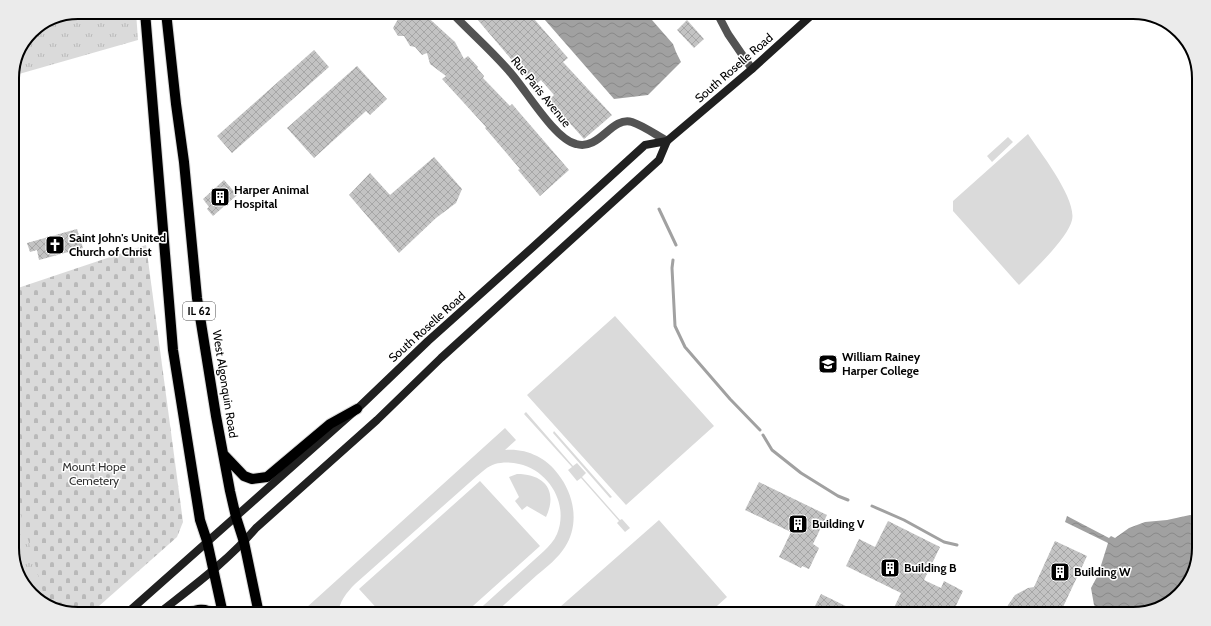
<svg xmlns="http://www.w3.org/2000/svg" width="1211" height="626" viewBox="0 0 1211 626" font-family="Cabin,sans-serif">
<defs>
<pattern id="cemetery-stones" width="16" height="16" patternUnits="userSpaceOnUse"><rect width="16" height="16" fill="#dadada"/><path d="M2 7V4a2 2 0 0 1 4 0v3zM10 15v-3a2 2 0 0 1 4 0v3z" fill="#b9b9b9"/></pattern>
<pattern id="park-tufts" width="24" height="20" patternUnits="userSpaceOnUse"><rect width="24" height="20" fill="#dadada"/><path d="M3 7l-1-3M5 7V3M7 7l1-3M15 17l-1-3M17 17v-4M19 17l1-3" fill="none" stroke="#b9b9b9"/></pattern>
<pattern id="water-waves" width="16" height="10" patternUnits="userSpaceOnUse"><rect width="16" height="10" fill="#a1a1a1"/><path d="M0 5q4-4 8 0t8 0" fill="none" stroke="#898989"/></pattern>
<pattern id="building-cross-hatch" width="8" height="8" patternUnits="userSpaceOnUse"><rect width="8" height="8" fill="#c3c3c3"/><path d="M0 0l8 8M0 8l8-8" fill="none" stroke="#a6a6a6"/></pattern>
</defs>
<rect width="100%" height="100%" fill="#fff"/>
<path fill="#dadada" d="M1028 134C1040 152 1077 199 1072 220 1068 238 1033 271 1019 285L953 211V201Z
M1008 137 1013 142 992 162 987 156Z
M615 316 714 426 626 505 527 395Z
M526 412 573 466 577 463 586 473 582 477 620 520 622 519 630 528 625 532 617 523 619 521 581 478 577 481 568 470 572 467 524 414Z
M505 428 516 440 505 450C525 448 546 457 558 474 574 494 580 524 565 547 558 558 547 567 537 575 523 588 508 601 494 614H474L544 551C549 546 554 541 557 534 569 505 550 471 519 464 512 462 502 462 495 464 488 466 482 472 477 476L355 584C347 592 339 602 338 614H326V610L322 614H311L306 608Z
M554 431 612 497 610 498 553 433Z
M517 474C545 474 558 491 546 517L527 506 522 510 515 501 519 497 509 477Z
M480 481 540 546 464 614H382L359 589Z
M659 520 727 597 708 614H552Z"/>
<path fill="url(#cemetery-stones)" d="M146 245 183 522 177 537 90 614H78L48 607 46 605 12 488V290Z"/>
<path fill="url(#park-tufts)" d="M78 12H136L138 40 12 76V74L31 31Z
M12 483 47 606 23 585 12 553Z"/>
<path fill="url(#water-waves)" d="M538 12H642L641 16 646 19 652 20 673 44 676 52 681 62 648 95 614 99Z
M1190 515 1199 516V548L1192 578 1170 603 1133 614H1103L1094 605 1091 588 1098 575 1108 543 1065 522 1067 516 1109 538 1111 536 1115 538 1129 528 1145 522 1167 520Z"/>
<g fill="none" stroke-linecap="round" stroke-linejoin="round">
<path stroke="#a1a1a1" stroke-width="3" d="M659 209 676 245
M673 260 672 268 675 326 685 347 730 399 760 430
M763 435 772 450 801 473 838 496 848 500
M872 506 904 520 944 542 957 545"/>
</g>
<path fill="url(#building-cross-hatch)" d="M415 12H422L455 42 464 59 468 56 478 67 477 68 484 76 483 78 510 106 512 104 569 170 540 196 518 170 520 169 485 128 486 127 442 79 446 76 430 64 427 53 422 55 415 47 410 46 404 36H398L393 28 398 19Z
M471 12H528L568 58 563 62 612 115 584 139 549 100 554 95 541 80 534 86Z
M687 20 704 39 694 48 677 30Z
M314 50 329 67 232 153 217 136Z
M357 66 387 99 370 115 366 111 314 158 287 128Z
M434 157 462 189 456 203 436 218 399 253 349 195 370 173 390 195Z
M224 180 237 195 213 216 207 209 209 207 203 199Z
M77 229 83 248 39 260 37 250 30 252 27 243Z
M759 482 827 515 813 544 819 548 809 569 802 566 801 568 779 557 791 532 745 510Z
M888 521 940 547 924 580 941 588 944 581 963 591 952 614H891L901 593 846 566 859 539 875 547Z
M1055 541 1087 556 1063 607 1075 614H1005L1008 605 1015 595 1028 588 1034 587Z
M821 594 862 614H811Z"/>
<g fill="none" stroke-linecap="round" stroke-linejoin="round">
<g stroke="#dbdbdb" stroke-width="12">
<path id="primary" d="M145 12 173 350 200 520 207 541 223 614
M166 12 176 104 184 162 197 298 216 416 230 491 236 517 244 542 259 614
M224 455 244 476 252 479 267 477 330 424 357 409
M185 614C194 611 204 606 213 614"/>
</g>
<path stroke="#535353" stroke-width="8" d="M451 12C470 32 491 50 509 71 525 88 554 139 576 144 600 151 611 116 632 122 644 126 656 135 667 141
M714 12 717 13 728 34 752 69"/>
<path stroke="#202020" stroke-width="8" d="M126 614 357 409 428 341 533 247 645 145 667 141
M158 614C192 587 228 561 256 528L377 420 441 358 659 160 667 141 752 69 815 12"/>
<use href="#primary" stroke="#000" stroke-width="10"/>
</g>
<defs>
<g id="building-square" transform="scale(1)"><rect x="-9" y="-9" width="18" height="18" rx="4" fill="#000" stroke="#fff"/><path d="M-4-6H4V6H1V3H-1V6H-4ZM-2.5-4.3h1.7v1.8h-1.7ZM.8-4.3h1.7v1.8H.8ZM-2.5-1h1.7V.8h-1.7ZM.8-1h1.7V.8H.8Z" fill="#fff"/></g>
<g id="church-square" transform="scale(1)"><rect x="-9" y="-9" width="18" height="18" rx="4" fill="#000" stroke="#fff"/><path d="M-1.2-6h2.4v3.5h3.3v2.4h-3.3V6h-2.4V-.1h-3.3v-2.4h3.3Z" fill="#fff"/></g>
<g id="university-square" transform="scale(1)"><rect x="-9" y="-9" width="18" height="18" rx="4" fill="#000" stroke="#fff"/><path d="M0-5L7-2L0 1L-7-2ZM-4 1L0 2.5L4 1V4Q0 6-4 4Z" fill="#fff"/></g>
</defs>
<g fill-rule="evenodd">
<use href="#building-square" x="220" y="197"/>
<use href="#church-square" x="55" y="245"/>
<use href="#university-square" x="828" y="364"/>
<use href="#building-square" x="798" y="524"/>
<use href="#building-square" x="890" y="568"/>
<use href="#building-square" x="1060" y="572"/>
</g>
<g text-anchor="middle" stroke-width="3" stroke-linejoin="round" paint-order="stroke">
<rect fill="#fff" stroke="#4c4c4c" stroke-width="1" x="183" y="302" width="32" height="18" rx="3"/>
<g font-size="11" font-weight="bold" fill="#000">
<text x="199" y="315">IL 62</text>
</g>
<g font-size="12" fill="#000" stroke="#fff">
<text transform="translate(734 68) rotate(-41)" y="4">South Roselle Road</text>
<text transform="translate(541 92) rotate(51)" y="4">Rue Paris Avenue</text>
<text transform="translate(427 327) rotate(-42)" y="4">South Roselle Road</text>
<text transform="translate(225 384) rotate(81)" y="4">West Algonquin Road</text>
</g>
<g font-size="12" font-weight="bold" fill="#000" stroke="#fff" text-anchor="start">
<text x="234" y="194">Harper Animal<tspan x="234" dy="14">Hospital</tspan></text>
<text x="69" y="242">Saint John's United<tspan x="69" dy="14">Church of Christ</tspan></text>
<text x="842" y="361">William Rainey<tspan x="842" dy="14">Harper College</tspan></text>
<text x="812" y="528">Building V</text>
<text x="904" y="572">Building B</text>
<text x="1074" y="576">Building W</text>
</g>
<g font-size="12" fill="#313131" stroke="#fff">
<text x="94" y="471">Mount Hope<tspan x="94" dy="14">Cemetery</tspan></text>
</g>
</g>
<path d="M0 0H1211V626H0ZM78 19H1133A59 59 0 0 1 1192 78V548A59 59 0 0 1 1133 607H78A59 59 0 0 1 19 548V78A59 59 0 0 1 78 19Z" fill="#ebebeb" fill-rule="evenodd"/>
<path fill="none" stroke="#000" stroke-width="2" d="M78 19H1133A59 59 0 0 1 1192 78V548A59 59 0 0 1 1133 607H78A59 59 0 0 1 19 548V78A59 59 0 0 1 78 19Z"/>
</svg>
